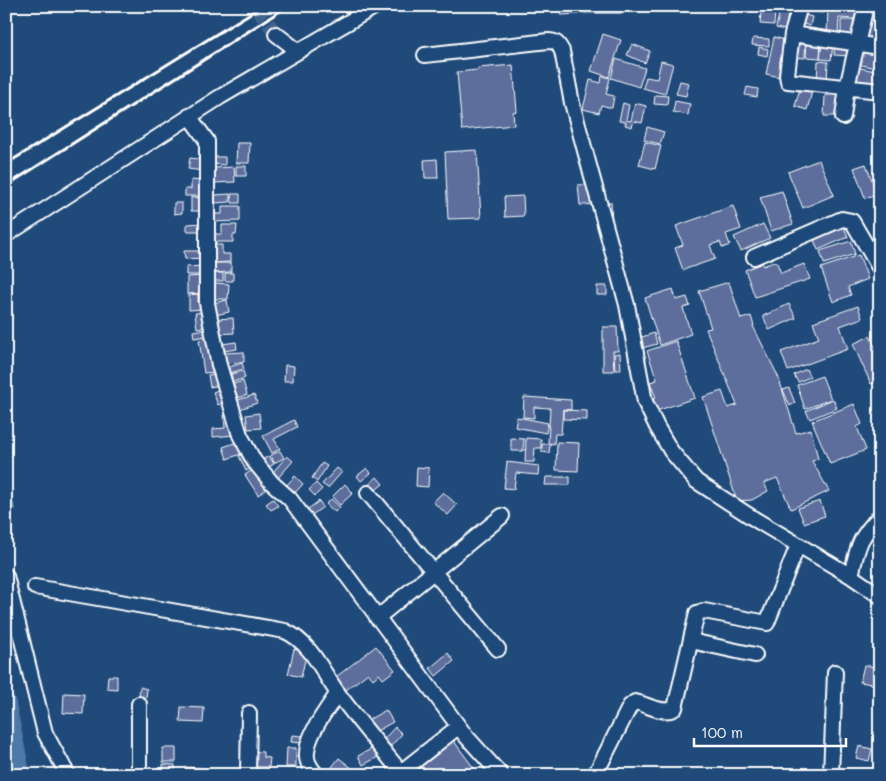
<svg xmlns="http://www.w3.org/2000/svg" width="886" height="781" viewBox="0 0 886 781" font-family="Mali,sans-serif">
<rect width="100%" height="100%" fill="#1f4a7a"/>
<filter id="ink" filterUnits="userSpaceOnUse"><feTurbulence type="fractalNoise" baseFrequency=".02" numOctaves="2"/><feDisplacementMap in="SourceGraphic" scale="10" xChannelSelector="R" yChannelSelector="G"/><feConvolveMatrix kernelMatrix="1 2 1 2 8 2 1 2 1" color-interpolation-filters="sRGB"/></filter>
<g filter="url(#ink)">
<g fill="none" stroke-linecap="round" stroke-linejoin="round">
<path stroke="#4d79a8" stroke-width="19" d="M6 702 21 775"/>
</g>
<path fill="#5d6e9d" stroke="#fff" d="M561 6H579V14L561 15Z
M583 6H624V13H583Z
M806 6H824V13L806 12Z
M828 6H856L855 19 839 18 838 36 827 35Z
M780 9 789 10 785 30 776 28Z
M761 12H775L774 25 760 24Z
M868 12H880V24H867Z
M802 14 812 17 810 26 800 23Z
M841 20H854L853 39 841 38Z
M863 25 879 28 877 40 861 37Z
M603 34 621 40 609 77 591 71Z
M774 37 785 40 780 63 787 65 784 78 766 74Z
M794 37H806L805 58 793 57Z
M753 38 769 39V46L752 45Z
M807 40H821L820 58 806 57Z
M822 43 833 45 831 60 820 59Z
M835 43H849V56L834 55Z
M632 44 650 51 645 63 627 55Z
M759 47 768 49 767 56 758 54Z
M860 51 880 55V69L857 64Z
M616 59 645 68 639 87 611 78Z
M661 61 673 64 665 94 643 88 646 77 657 79Z
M818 61 828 62 827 81H817Z
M513 65 517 111 513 112 514 125 462 130 457 72 478 70V68Z
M856 67 880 72V85L853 82Z
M602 76 610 78 606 94 614 96 612 108 601 105 599 113 583 109 590 80 601 83Z
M680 81 689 83 686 96 676 94Z
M801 85 813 88 807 110 795 106Z
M747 87 758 89 757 97 745 95Z
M655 95 668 96 667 105 654 104Z
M825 95H838L837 116H824Z
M675 101 690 104 688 115 673 112Z
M623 103 629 105 626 120 631 121 635 103 646 106 642 123 634 121 632 127 625 125 626 122 619 121Z
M647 127 664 132 660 144 644 140Z
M645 142 661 146 655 169 639 165Z
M237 143H250L249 163H236Z
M477 150 481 218 448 219 445 152Z
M212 157H225V165L211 164Z
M190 158 205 160 203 171 188 169Z
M437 159 438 178H425L424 160Z
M819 160 834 195 803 208 788 172Z
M866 164 877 194 865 198 854 168Z
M236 166H246V176H236Z
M234 167 235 182 214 183V168Z
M191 180 204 181V196H185V189H191Z
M600 184 601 203 611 202 612 223 601 224 600 204 580 205 578 185Z
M782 191 793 224 771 231 760 197Z
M230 194V202L214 203V195Z
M231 194H240V203H232Z
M523 196 524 216 505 217 504 197Z
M191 197 201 198V211H191Z
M174 203H182V213L174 214Z
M222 206H240V221L212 222V214H222Z
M733 206 741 229 726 234 730 245 722 248 720 242 710 245 715 259 683 270 675 248 683 245 676 226Z
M203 223V231H187V224Z
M763 224 770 238 741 251 734 237Z
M222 225H237L236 235H233V242H212V234H222Z
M844 227 848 237 818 250 814 240Z
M851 241 855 254 824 264 820 251Z
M211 245H222V254H230V262L212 263Z
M184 251H204V258L185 259Z
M859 255 868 279 848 287 851 295 833 302 821 268Z
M776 261 781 273 804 264 810 279 755 297 745 270 762 263 763 266Z
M211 263H231V272L212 273Z
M203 266V275H186V267Z
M212 273H223V281H212Z
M225 273H233V281H225Z
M203 276 204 293 187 294V277Z
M729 282 741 319 751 316 754 326H753L778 376 796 433 811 429 818 459 812 461 829 491 791 509 777 478 764 483 768 491 752 500 737 501 703 397 722 391 728 408 737 405 706 329 711 328 699 291Z
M214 283 229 284 228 299H213Z
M597 286H607V295H597Z
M673 289 676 300 687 297 690 306 683 308 691 334 660 345 645 298Z
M198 294V302H204V309L189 310V295Z
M227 300 229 312 215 315 213 303Z
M789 304 796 318 769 330 763 316Z
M858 306 862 318 840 326 848 349 788 371 781 352 819 338 813 322Z
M205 312 207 327 197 328 195 313Z
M233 318 234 333 217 334 216 319Z
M603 327H617L618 351H613L614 371H603Z
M207 329 208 336 194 338 193 331Z
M654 333 657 344 642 348 639 338Z
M870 336 880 358V380L871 384 853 344Z
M210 338 215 372 204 373 199 340Z
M676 341 695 398 656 411 652 399 656 398 650 382 657 380 647 351Z
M236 342 237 349 223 351 222 344Z
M244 352V362L225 363V353Z
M620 353 621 370H615L614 354Z
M242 363 244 369 230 373 229 367Z
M285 365 294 366 293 381H284Z
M806 369 810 377 798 382 794 375Z
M243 371 245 378 233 382 231 374Z
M219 373 221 385 210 387 208 375Z
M822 376 831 399 805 409 797 385Z
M243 381 247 395 238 398 233 384Z
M223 388 228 401 218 405 213 392Z
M789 388 795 403 790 406 783 390Z
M254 395 257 403 240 409 238 400Z
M524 397 571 400V410L563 409 561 434H555L554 444 548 443 550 408 534 407V418L523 417Z
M833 399 837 408 810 419 806 411Z
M854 404 862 424 857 427 866 450 830 464 812 421Z
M563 410 587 411V420L563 419Z
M259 413 261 428 248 429 246 415Z
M233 414 234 435 213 437V429L225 428 224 415Z
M517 417 548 423 546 433 515 427Z
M294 420 297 427 274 439 280 449 272 453 263 436Z
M511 438 524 439 523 451H511Z
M526 438 541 439V448H535L534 462H525Z
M240 441 244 453 227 459 223 447Z
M557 442 579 443 578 471 556 470Z
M542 444H550L549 453 542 452Z
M280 451 284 458 274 463 271 455Z
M247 452 254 467 246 471 239 456Z
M269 456 274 464 267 468 262 460Z
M287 456 293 461 278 478 272 473Z
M507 462 539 466 538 475 516 473 514 489 504 488Z
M322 463 327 466 317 482 312 478Z
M257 467 270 487 258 495 245 475Z
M417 467 429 468 428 487 416 486Z
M337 468 342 472 328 488 322 484Z
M367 468 371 473 361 481 357 476Z
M295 476 303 484 293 495 285 487Z
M377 477 383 484 371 494 365 488Z
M546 477H570V485H545Z
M316 483 322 489 315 496 309 490Z
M345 484 353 493 340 505 332 497Z
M443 492 457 505 448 515 433 502Z
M273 499 278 506 271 510 266 504Z
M331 499 340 507 335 512 326 504Z
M12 500 14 509 6 511V501Z
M319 501 323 507 312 515 308 509Z
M820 501 825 516 804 523 798 508Z
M376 646 395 670 383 679 379 674 373 679 368 673 346 690 336 677Z
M294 649 307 652 301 677 288 674Z
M448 653 454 661 436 676 430 668Z
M864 665 880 668 877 685 860 682Z
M108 676H117V689L107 688Z
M140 687 147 689 146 698 139 696Z
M64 693 84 694 83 714 63 713Z
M181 707 204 708 203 723 180 722Z
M386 710 393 722 375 732 368 720Z
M395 727 402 734 391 746 384 739Z
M292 735 303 736 302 743 291 742Z
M453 740 476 771 472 775H414L412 773 439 753 438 751Z
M859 746 872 749 869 761 856 758Z
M375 747 380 756 363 765 358 756Z
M163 748H176V762H163Z
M287 748H296V767H286Z
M250 751 263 752V757L270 758 269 767H250Z
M339 758 353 769 348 775H333L329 771Z
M163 764 175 765V775H163Z
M185 767 201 768V775H185Z"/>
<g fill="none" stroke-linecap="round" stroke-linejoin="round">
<path stroke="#41658e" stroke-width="14" stroke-dasharray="14 7" stroke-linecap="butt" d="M256 6 276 34"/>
<g stroke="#fff" stroke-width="18">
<path id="minor" d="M800 6 792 34 787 75 788 81 880 91
M276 34 298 51
M792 34 880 47
M425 55 548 41C557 41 558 44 562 51L572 103 627 305 645 402 657 427 671 451 696 481 756 520 851 576
M189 116 207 141V303L219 365 240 435 254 461 272 483 290 499 465 735 501 775
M843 117 847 87 866 6
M6 235 220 97 376 6
M754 257 842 219 852 221 880 269
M368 493 498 649
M880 516C858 539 858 546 851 576L880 596
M6 576 45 733 68 775
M35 587 285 631C311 643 322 671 337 692 358 721 381 747 403 775
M377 618 502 516
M691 641 755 655
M139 704V775
M248 775 249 713
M317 775C313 771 310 767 308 762 301 742 327 709 338 693
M397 775 458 727
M595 775 630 706 635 702 639 703C649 706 665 715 675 708L697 613 704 611 767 623 798 545
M831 775 835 672"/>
</g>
<use href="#minor" stroke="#1f4a7a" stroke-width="14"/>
<path stroke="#fff" stroke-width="3" d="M6 164 262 6
M6 186 288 6"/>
</g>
</g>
<rect width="886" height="781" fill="none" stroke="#1f4a7a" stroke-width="25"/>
<rect x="12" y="12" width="861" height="756" fill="none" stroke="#fff" stroke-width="2" filter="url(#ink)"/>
<path d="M694 738v8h152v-8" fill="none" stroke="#ffffff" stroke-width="2.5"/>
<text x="701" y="738" font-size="15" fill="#ffffff" stroke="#1f4a7a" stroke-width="4" paint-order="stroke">100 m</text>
</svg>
